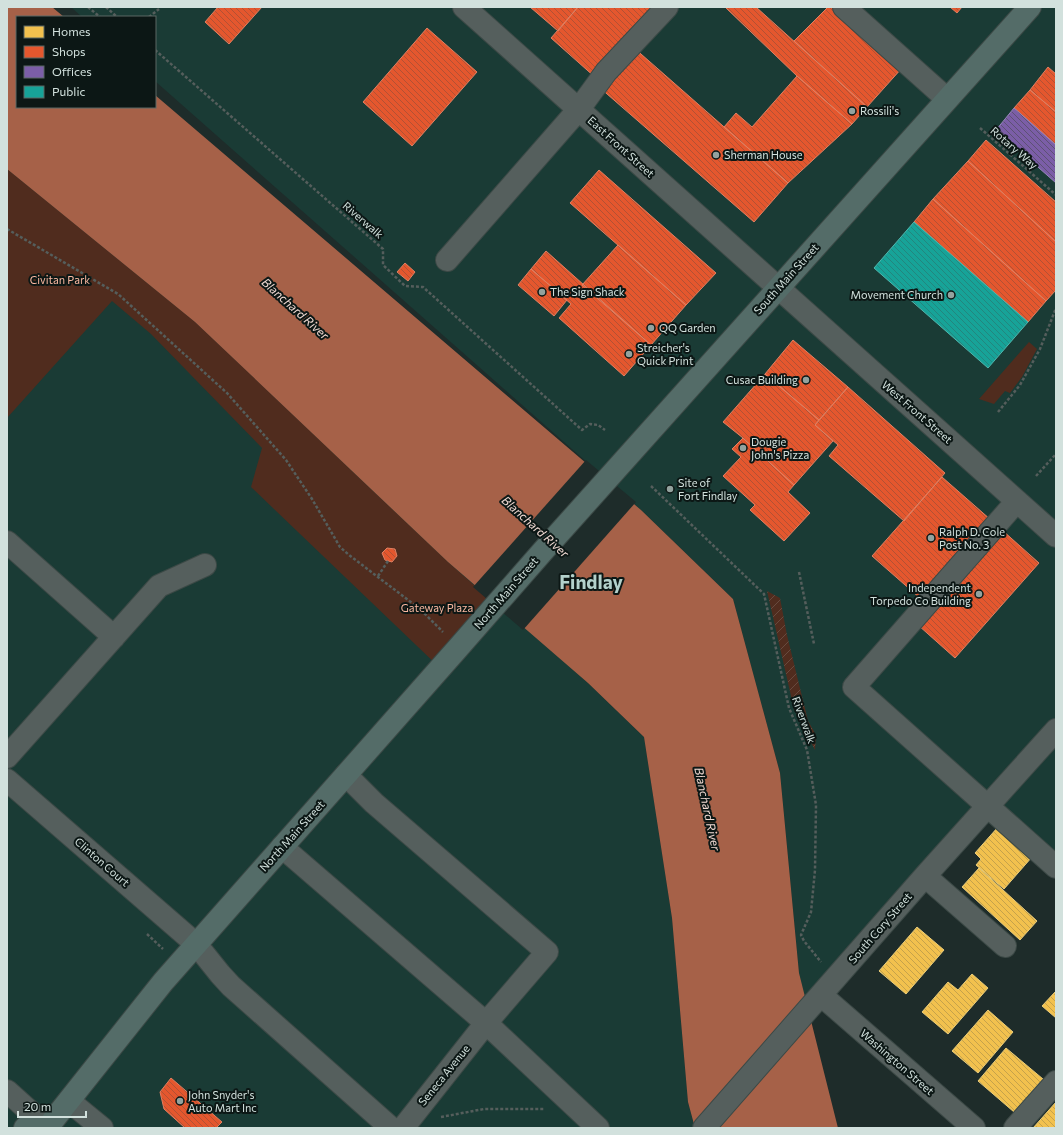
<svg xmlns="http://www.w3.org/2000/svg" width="1063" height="1135" viewBox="0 0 1063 1135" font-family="Commissioner,sans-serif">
<defs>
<pattern id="garden-furrows" width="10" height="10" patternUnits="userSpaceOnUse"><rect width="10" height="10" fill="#502c1e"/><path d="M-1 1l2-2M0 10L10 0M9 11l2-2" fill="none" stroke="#684a3e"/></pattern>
<pattern id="homes-back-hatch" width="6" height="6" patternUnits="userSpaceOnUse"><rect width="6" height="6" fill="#f2c14e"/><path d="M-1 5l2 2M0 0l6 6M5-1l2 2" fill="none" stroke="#c5a24b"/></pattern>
<pattern id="shops-back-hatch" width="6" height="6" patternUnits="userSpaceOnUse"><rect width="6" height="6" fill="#e4572e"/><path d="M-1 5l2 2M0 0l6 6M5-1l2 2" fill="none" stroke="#b25134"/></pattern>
<pattern id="offices-back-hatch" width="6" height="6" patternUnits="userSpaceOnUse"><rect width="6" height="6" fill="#7b5ea7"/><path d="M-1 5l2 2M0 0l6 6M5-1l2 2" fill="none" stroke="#5d5174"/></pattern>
<pattern id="public-back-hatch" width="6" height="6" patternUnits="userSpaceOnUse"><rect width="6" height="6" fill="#17a398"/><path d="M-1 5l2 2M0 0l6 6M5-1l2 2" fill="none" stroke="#23867e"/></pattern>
</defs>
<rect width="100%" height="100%" fill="#1e2c2a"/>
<path fill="#1a3b35" d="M71 7H1056V866L988 806 803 1015 780 773 733 599 641 510 155 81V17H82Z
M133 272 588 683 644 737 672 918 688 1102 695 1128H7V417Z"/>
<path fill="#502c1e" d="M7 169 195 322 448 562 491 600 440 668 251 487 262 448 151 334 112 301 7 418Z
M1029 342 1037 349 1022 377 1010 393 1005 391 994 404 979 399Z"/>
<path fill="url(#garden-furrows)" d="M767 591 780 598 787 635 808 721 816 735 815 750 794 709Z"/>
<path fill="#a66148" d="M7 7H52L64 17H17V107H155V95L641 510 733 599 780 773 799 973 838 1128H695L688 1102 672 918 644 737 588 683 448 562 195 322 7 169Z"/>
<path fill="#1e2c2a" d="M586 460 636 502 523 630 473 587Z"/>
<path fill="url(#homes-back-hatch)" stroke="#e8cb79" d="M998 827 1032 857 1004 889 976 865 981 859 975 853Z
M979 868 1037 921 1020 940 962 887Z
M917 927 944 950 906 994 879 971Z
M972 974 988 988 948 1034 922 1012 948 982 958 990Z
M1055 992 1056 993V1018L1042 1006Z
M988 1010 1013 1032 978 1073 952 1051Z
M1006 1048 1043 1079 1014 1112 978 1081Z
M1056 1102V1128H1033Z"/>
<path fill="url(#shops-back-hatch)" stroke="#df8062" d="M218 7H262L229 44 205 22Z
M530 7H578L558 31Z
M578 7H659L596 78 551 38Z
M725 7H756L867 107 852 124 797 76Z
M828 7H836L902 68 867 107 794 41Z
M950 7H962L957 13Z
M427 28 477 72 412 146 363 102Z
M633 47 788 183 754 222 599 87Z
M1048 67 1056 74V112L1030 90Z
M797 76 852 124 788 183 724 127 736 113 752 127Z
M1030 90 1056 112V145L1014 108Z
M986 140 1056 202V242L968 161Z
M968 161 1056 242V290L1046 301 933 199Z
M599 170 716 273 686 305 570 203Z
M933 199 1046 301 1028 322 914 222Z
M618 245 686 305 651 345 582 285Z
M546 251 651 345 624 376 559 318 571 304 531 269Z
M405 263 415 272 408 281 397 272Z
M531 269 567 300 554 316 518 285Z
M793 340 848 387 819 420 765 374Z
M765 374 819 420 815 425 833 441 794 485 743 438 723 422Z
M848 387 945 473 904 521 829 456 838 445 815 425Z
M743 438 794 485 788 492 810 513 784 541 750 510 755 505 723 476 741 457 732 449Z
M942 477 991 520 921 599 872 556Z
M1002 530 1039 563 955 658 918 625Z
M387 548 395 549 397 556 392 562 385 560 382 553Z
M171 1078 222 1122 216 1128H185L164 1109 160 1092Z"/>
<path fill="url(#offices-back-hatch)" stroke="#9585b7" d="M1014 108 1056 145V183L996 130Z"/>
<path fill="url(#public-back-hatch)" stroke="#4fb6ad" d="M914 222 1028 322 988 368 874 268Z"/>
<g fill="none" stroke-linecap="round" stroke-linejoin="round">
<g stroke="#3c4946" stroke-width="24">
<path id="minor" d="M464 7 1056 536
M844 7 947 99
M447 260 579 109 606 72 667 7
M1017 501 854 687 1056 867
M7 542 114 637
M7 757 159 586 205 565
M346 775 374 803 547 952 486 1023 403 1128
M7 780 196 944 220 974 231 986 391 1128
M282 847 486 1023 598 1128
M925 876 1005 946
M821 995 974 1128
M7 1091 47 1127
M69 1101 102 1128
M704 1128 925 876 1056 730
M1015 1128 1056 1082"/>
</g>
<g stroke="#3c4946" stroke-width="24">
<path id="highway" d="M25 1128 26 1127H47
M47 1128 163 982 458 648 543 551 1030 7"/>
</g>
<path stroke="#555e5c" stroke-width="2.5" stroke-dasharray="3 2" stroke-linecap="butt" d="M88 7 100 17
M106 7 117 17
M149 17 159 9
M155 50 383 249V265L405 286 423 287 582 430 590 424 598 425 605 430
M980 128 1056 195
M7 229 118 294 227 393 286 460 312 499 340 547 349 555 420 609 443 632
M998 412 1020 385 1040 349 1056 308
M1036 476 1056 454
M651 486 764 594 789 708 807 750 816 805 815 870 811 912 801 935 804 941 821 962
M799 572 814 644
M378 576 388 561
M147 934 163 949
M441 1117 484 1109H544"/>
<use href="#minor" stroke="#555f5d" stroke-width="22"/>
<use href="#highway" stroke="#546c68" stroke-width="22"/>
</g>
<g fill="#93a29e" stroke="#0c1715" stroke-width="1.5">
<circle cx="852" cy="111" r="4"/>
<circle cx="716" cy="155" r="4"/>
<circle cx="542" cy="292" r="4"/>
<circle cx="951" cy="295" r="4"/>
<circle cx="651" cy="328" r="4"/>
<circle cx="629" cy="354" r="4"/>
<circle cx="806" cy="380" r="4"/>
<circle cx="743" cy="448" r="4"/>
<circle cx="670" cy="489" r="4"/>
<circle cx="931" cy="538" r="4"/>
<circle cx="979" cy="594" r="4"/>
<circle cx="180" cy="1101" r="4"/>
</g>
<g text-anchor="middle" stroke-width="4" stroke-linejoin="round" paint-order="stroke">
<g font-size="11" fill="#d2e1dd" stroke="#0c1715" text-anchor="start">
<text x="860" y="115">Rossili's</text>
<text x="724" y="159">Sherman House</text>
<text x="550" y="296">The Sign Shack</text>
<text x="943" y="299" text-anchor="end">Movement Church</text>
<text x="659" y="332">QQ Garden</text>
<text x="637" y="352">Streicher's<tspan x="637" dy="13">Quick Print</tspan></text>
<text x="798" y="384" text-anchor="end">Cusac Building</text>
<text x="751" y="446">Dougie<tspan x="751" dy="13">John's Pizza</tspan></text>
<text x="678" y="487">Site of<tspan x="678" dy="13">Fort Findlay</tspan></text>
<text x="939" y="536">Ralph D. Cole<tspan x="939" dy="13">Post No. 3</tspan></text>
<text x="971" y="592" text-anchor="end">Independent<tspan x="971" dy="13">Torpedo Co Building</tspan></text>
<text x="188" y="1099">John Snyder's<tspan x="188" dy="13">Auto Mart Inc</tspan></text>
</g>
<g font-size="11" fill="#d2e1dd" stroke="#0c1715">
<text transform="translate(621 147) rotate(42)" y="4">East Front Street</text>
<text transform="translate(1014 148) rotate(41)" y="4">Rotary Way</text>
<text transform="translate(363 220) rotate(41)" y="4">Riverwalk</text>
<text transform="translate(786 279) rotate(-48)" y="4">South Main Street</text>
<text transform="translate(917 412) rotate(41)" y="4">West Front Street</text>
<text transform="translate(506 593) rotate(-49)" y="4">North Main Street</text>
<text transform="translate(804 720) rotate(70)" y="4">Riverwalk</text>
<text transform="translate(292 836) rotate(-48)" y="4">North Main Street</text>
<text transform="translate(102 862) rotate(41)" y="4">Clinton Court</text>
<text transform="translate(880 928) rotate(-49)" y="4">South Cory Street</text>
<text transform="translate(897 1062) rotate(41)" y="4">Washington Street</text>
<text transform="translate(444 1075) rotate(-51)" y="4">Seneca Avenue</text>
</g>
<g font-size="11" fill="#fab8a1" stroke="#0c1715">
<text x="60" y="284">Civitan Park</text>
<text x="437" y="612">Gateway Plaza</text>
</g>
<g font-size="12" font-style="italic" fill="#f1dad3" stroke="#0c1715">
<text transform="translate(295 309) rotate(42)" y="4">Blanchard River</text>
<text transform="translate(535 527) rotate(42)" y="4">Blanchard River</text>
<text transform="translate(707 809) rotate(78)" y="4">Blanchard River</text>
</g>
<g font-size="19" font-weight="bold" fill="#b3d1cb" stroke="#0c1715">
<text x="591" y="589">Findlay</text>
</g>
</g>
<rect width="1063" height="1135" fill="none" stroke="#d2e1dd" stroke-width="16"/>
<rect x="16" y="16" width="140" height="92" fill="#0c1715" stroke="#5b6865"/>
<rect x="24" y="26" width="20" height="12" fill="#f2c14e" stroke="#5b6865"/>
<text x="52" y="36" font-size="12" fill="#d2e1dd">Homes</text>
<rect x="24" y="46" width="20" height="12" fill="#e4572e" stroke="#5b6865"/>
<text x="52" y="56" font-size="12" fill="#d2e1dd">Shops</text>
<rect x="24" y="66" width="20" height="12" fill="#7b5ea7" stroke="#5b6865"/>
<text x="52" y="76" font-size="12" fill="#d2e1dd">Offices</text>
<rect x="24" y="86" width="20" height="12" fill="#17a398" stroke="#5b6865"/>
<text x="52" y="96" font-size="12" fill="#d2e1dd">Public</text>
<path d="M18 1111v6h68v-6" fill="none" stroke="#d2e1dd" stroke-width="2"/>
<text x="24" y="1111" font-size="12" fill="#d2e1dd" stroke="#0c1715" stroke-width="3" paint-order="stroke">20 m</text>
</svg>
